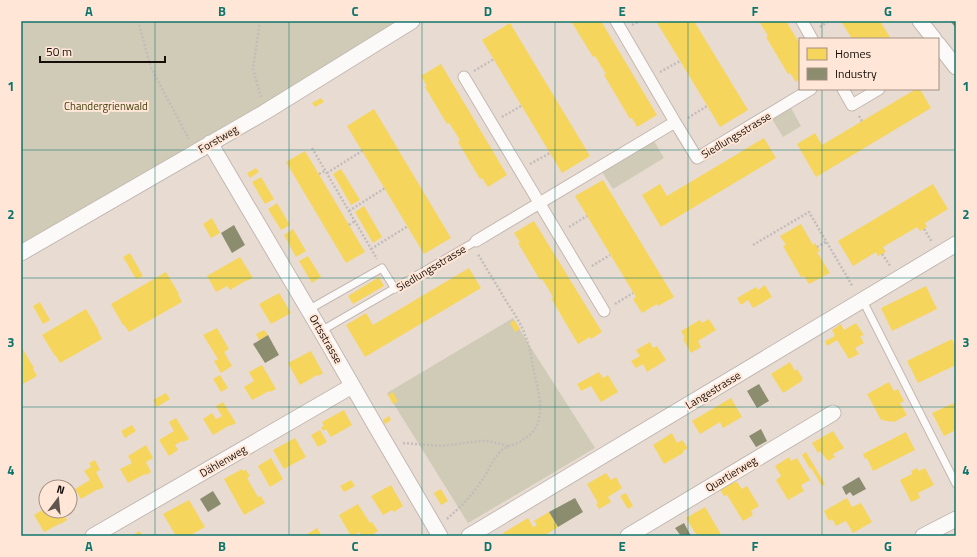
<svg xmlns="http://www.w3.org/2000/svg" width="977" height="557" viewBox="0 0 977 557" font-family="'Titillium Web',sans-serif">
<rect width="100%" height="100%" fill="#e8dbd2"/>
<path fill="#d0cbb6" d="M21 21H412L21 253Z
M791 108 801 126 783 137 772 119Z
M654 141 664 158 613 189 602 172Z
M513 318 528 343 595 448 468 523 387 393Z"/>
<path fill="#f6d55c" d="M571 21H601L657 115 637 127 632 118 630 119 604 75 606 74 595 56 593 57Z
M656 21H694L748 110 720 127Z
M759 21H786L800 44V79L796 82 790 73 788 74 766 37 768 36Z
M841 21H880L891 39H852Z
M510 23 590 156 562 173 482 40Z
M441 64 507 175 488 187 482 178 480 179 458 142 460 140 449 123 447 124 425 87 427 86 421 76Z
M916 89H920L931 108 816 177 797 144 815 133 822 145Z
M321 98 324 102 315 107 312 103Z
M374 109 451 238 424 254 347 126Z
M764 138 776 158 661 227 642 195 660 184 667 196Z
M305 151 365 252 346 263 286 162Z
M256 168 259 172 250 178 247 173Z
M341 169 360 200 351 205 333 174Z
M261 177 274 199 265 204 252 182Z
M603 180 674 297 658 306 657 304 642 313 633 299 636 297 575 196Z
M933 184 948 209 925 223 927 227 920 231 917 227 883 247 886 252 878 256 876 252 853 266 838 241Z
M277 203 290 225 281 230 268 209Z
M364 206 382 237 373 243 355 212Z
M212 218 220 233 211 238 203 224Z
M534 221 602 332 591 339 590 337 578 344 551 298 553 297 548 288 542 279 540 280 518 243 520 242 514 233Z
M801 224 813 245 815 243 820 251 817 252 830 273 809 284 804 276 801 277 783 246 786 245 780 236Z
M293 229 306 251 296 257 284 235Z
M130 253 143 276 136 279 123 257Z
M308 256 321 277 312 283 299 261Z
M240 257 253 278 247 281V280L230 290 227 286 216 292 207 276Z
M469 268 481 288 365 357 346 325 366 313 373 325Z
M166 272 179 294H178L182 302 129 332 124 325H123L111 304Z
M379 277 384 286 353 304 348 296Z
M765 285 772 297 753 308 748 300 741 305 737 298 756 287 758 290Z
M926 286 937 309 892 331 881 308Z
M279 293 291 313 271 324 259 304Z
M40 302 50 320 43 324 33 306Z
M86 309 99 331H98L102 339 60 363 56 356H55L42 335Z
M709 319 716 330 698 341 701 347 691 353 683 339 685 338 681 331 700 320 702 323Z
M514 320 520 329 515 332 510 323Z
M856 323 864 335 860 336 864 343 855 348 859 354 849 359 837 340 827 346 825 341 835 336 832 330 841 324 844 330Z
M217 328 229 349 224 352 232 366 221 373 214 361 218 359 203 335Z
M264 330 268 335 259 340 256 334Z
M952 339 956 348V365L918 383 907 361Z
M650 342 653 348 657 346 666 360 647 372 643 364 636 368 631 361 640 356 636 350Z
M21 346 34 368 33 369 37 376 21 385Z
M311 351 323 373 318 376 317 375 300 385 288 363Z
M790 362 795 371 797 369 803 379 801 380 802 381 783 393 771 374Z
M262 365 276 389 270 392 269 391 252 400 244 387 254 381 249 372Z
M599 372 603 378 608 375 618 392 601 402 591 386 581 391 577 384Z
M220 375 228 388 221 392 213 379Z
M889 382 894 391 898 389 904 401 900 403 907 415 894 422 881 420 867 394Z
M393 392 398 401 393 404 388 395Z
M166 393 170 399 157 407 153 400Z
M731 398 742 417 723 428 720 422 700 434 692 421Z
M223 402 236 423 230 426V425L213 435 203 419 212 413 216 419 222 416 216 406Z
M956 402V430L944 436 932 413Z
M344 410 352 425 331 437 326 429 323 431 321 427 324 426 322 422Z
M389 416 391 420 385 424 383 420Z
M176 418 189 439 183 442 182 441 175 445 178 450 169 456 159 440 174 431 169 422Z
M132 425 136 431 125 438 121 431Z
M320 430 327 442 318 447 311 435Z
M833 431 844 448 833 454 835 457 828 461 820 451 818 453 812 443Z
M906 432 915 450 873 471 867 458 865 459 863 454Z
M672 433 677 443 682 440 688 448 683 451V453L664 464 653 445Z
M295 438 306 457 284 469 273 450Z
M146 445 153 458 146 462 151 472 146 475 145 474 128 483 120 469 132 463 128 456Z
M806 452 825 484 822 486 811 468 810 469 802 455Z
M789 457 791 461 797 458 810 480 801 485 804 491 788 500 776 480 781 476 775 466Z
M271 458 283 479 270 487 258 466Z
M95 460 100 470 96 472 104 487 98 490V489L81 499 75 489 90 480 84 471 91 467 89 463Z
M917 468 919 471 925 468 934 485 918 493 920 498 911 502 900 480 912 474 911 471Z
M242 469 243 471 246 470 250 476 247 478 258 497 261 496 265 503 244 515 224 479Z
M606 473 611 480 616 477 622 488 608 497 611 502 599 509 596 504 598 503 587 484Z
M351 480 355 486 344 492 340 486Z
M731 481 732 483 737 482 742 489 747 486 759 506 751 511 753 515 743 521 727 495 724 496 719 488Z
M391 485 403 506 394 512 392 510 383 515 371 496Z
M441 489 448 501 441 505 434 493Z
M626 493 633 506 628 509 620 496Z
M847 498 852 507 861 503 872 522 853 533 846 521 836 526 832 519 829 521 824 511Z
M189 500 205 527 189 536H176L163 514Z
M358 504 370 523 372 522 378 531 370 536H361L359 532 353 536H351L339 515Z
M705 507 722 536H707L706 534 703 536H697L686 518Z
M44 509 46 513 49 511H62L67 520 61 524V523L44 532 34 515Z
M549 512 558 527 547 534 548 536H505L503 533 528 518 533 527 537 525 534 521Z
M317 528 322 536H304Z
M140 531 142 536H131Z"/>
<path fill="#8c8c6e" d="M950 21H956V28Z
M234 225 245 245 232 253 221 233Z
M268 335 279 355 265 363 253 344Z
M759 384 769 401 757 408 747 391Z
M761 429 767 441 756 447 749 436Z
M859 477 866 489 853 496 850 492 846 495 842 487Z
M213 491 221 504 208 512 200 499Z
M575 498 583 512 558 527 549 512Z
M684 523 691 536H681L675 528Z"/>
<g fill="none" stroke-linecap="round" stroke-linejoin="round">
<g stroke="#c3b9b2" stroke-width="9">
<path id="service" d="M863 301 956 484
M308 310 382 268 395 289
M321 331 476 241"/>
</g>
<g stroke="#c3b9b2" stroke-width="13">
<path id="pedestrian" d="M616 21 675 122
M802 21 812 39
M464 77 604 311
M843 89 852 105 879 89
M476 241 675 122 697 158 811 89"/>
</g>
<g stroke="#c3b9b2" stroke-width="17">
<path id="minor" d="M920 21 934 39
M938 44 956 67
M210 143 321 331 375 425 440 536
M21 253 265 112 412 21
M93 536 352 386
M469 536 956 244
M628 536 833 413
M923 536 956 519"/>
</g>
<path stroke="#c1bdbb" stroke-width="2.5" stroke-dasharray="2 2" stroke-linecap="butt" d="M138 21 151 68 189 139
M260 21 253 69 261 97
M632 25 640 21
M820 27 829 21
M474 71 494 59
M660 72 680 61
M859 116 862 121
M502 117 521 106
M688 118 707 106
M312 148 377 259
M530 164 550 153
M327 173 362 151
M319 174 325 171
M349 211 385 188
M349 225 355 221
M569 227 587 216
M924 229 932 242
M753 245 809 212 853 287
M817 247 826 242
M371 249 408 226
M882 254 891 267
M592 266 610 255
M615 304 633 293
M403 443 441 446 481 441H488L508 446
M447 519C459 508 471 497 480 483 488 473 492 459 502 450 506 447 510 446 515 444 523 441 532 434 536 427 544 410 539 394 535 377 532 363 531 349 525 335 521 323 513 312 506 301 497 285 487 270 478 254"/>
<use href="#service" stroke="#fcfaf8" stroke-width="7"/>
<use href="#pedestrian" stroke="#fcfaf8" stroke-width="11"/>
<use href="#minor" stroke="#fcfaf8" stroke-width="15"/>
</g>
<path fill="none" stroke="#0f766e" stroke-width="1" stroke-opacity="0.55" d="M155 21V536M289 21V536M422 21V536M555 21V536M688 21V536M822 21V39M822 89V536M21 150H956M21 278H956M21 407H956"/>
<g text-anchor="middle" stroke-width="4" stroke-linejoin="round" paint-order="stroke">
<g font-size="11" fill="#3f3f0b" stroke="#ffe6d6">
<text x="106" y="110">Chandergrienwald</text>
</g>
<g font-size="11" fill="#160e09" stroke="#ffe6d6">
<text transform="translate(736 135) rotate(-31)" y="4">Siedlungsstrasse</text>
<text transform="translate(218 139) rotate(-30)" y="4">Forstweg</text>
<text transform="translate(431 268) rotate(-31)" y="4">Siedlungsstrasse</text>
<text transform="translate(326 339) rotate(60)" y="4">Ortsstrasse</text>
<text transform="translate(713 390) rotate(-31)" y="4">Langestrasse</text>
<text transform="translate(223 461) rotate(-30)" y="4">Dählenweg</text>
<text transform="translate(731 474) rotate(-31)" y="4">Quartierweg</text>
</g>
</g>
<rect width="977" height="557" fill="none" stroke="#ffe6d6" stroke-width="44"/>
<rect x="799" y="38" width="140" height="52" fill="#ffe6d6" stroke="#a29084"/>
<rect x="807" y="48" width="20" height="12" fill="#f6d55c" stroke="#a29084"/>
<text x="835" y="58" font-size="12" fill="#160e09">Homes</text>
<rect x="807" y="68" width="20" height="12" fill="#8c8c6e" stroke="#a29084"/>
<text x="835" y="78" font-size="12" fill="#160e09">Industry</text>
<g transform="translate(58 499) rotate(16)"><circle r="19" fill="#ffe6d6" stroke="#a29084"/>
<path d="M0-3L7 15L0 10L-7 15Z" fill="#60564f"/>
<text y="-6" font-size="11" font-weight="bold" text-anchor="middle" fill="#160e09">N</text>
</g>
<path d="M40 56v6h125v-6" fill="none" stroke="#160e09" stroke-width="2"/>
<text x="46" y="56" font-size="12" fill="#160e09" stroke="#ffe6d6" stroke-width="3" paint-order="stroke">50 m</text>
<rect x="22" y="22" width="933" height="513" fill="none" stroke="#0f766e" stroke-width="1.5"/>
<g font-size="13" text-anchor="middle" font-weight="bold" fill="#0f766e">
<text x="89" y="16">A</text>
<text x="222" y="16">B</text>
<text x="355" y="16">C</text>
<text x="488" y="16">D</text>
<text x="622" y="16">E</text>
<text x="755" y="16">F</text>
<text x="888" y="16">G</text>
<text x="11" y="91">1</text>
<text x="966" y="91">1</text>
<text x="11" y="219">2</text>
<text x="966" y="219">2</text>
<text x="11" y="347">3</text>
<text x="966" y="347">3</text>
<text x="11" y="475">4</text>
<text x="966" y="475">4</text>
<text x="89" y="551">A</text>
<text x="222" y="551">B</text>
<text x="355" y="551">C</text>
<text x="488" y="551">D</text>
<text x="622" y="551">E</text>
<text x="755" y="551">F</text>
<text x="888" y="551">G</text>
</g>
</svg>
